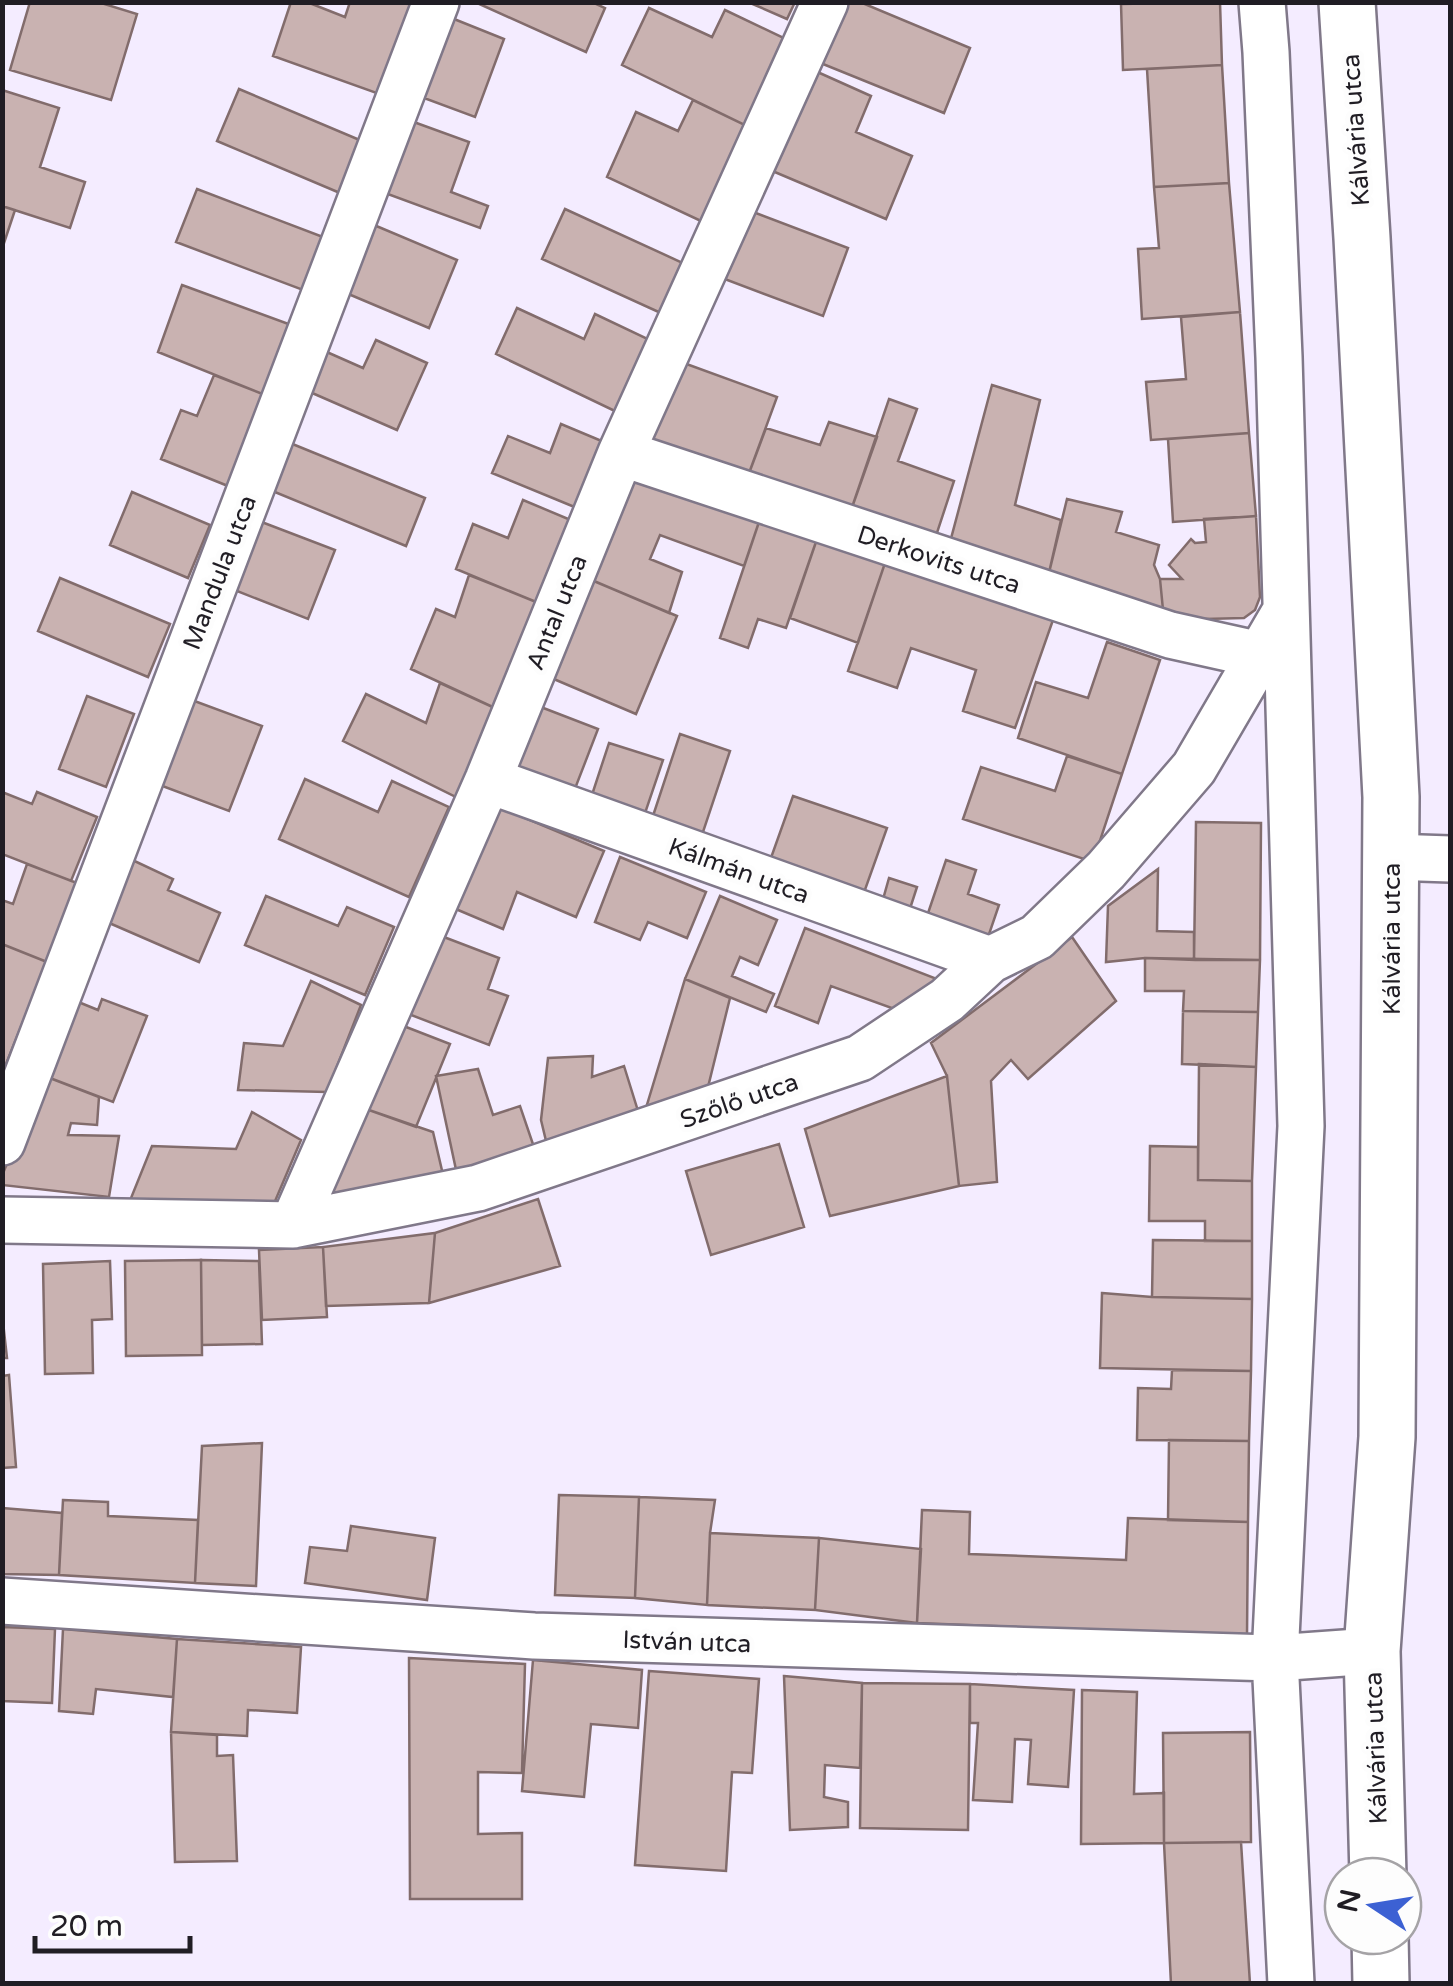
<svg xmlns="http://www.w3.org/2000/svg" width="1453" height="1986" viewBox="0 0 1453 1986" font-family="'Varela Round',sans-serif">
<rect width="100%" height="100%" fill="#f4ecff"/>
<path fill="#c9b2b1" stroke="#826c6c" stroke-width="2.5" d="M30 2H98L137 14 111 100 10 70Z
M291 2H307L345 17 350 2 413 4 382 95 273 56Z
M475 2H592L605 8 586 52Z
M748 2H795L787 19Z
M842 2H860L970 48 944 113 818 62Z
M1220 2 1222 65 1123 70 1121 4Z
M649 8 712 37 725 10 786 39 745 125 622 65Z
M454 19 504 39 475 117 424 98Z
M1222 65 1229 183 1154 187 1147 69Z
M813 70 871 96 856 132 912 156 886 219 770 170Z
M239 89 362 141 340 193 217 141Z
M2 90 59 108 40 167 85 182 70 228 2 206Z
M693 100 745 125 701 221 607 177 636 112 678 131Z
M411 121 469 142 451 192 488 206 480 228 385 193Z
M1229 183 1240 312 1142 319 1138 249 1159 248 1154 187Z
M197 189 323 237 303 290 176 242Z
M2 206 15 210 2 249Z
M565 209 685 264 663 314 542 259Z
M748 210 848 248 823 316 722 278Z
M374 225 457 260 429 328 346 293Z
M182 285 294 326 265 395 158 352Z
M517 308 584 339 595 314 652 341 619 413 496 354Z
M1240 312 1249 433 1151 440 1146 382 1186 379 1181 317Z
M376 340 427 363 397 430 303 389 320 349 363 368Z
M681 362 777 397 745 484 649 449Z
M214 375 265 395 228 486 161 459 181 410 197 416Z
M992 385 1040 400 1015 505 1061 520 1048 577 949 546Z
M889 399 917 409 898 461 954 481 933 545 849 516Z
M829 422 877 437 849 516 745 484 766 428 820 445Z
M561 424 604 442 577 508 492 473 508 436 550 453Z
M1249 433 1256 516 1173 522 1168 439Z
M290 443 425 498 406 546 270 490Z
M632 480 760 519 744 566 660 535 650 559 682 572 669 613 594 581Z
M132 492 210 525 188 578 110 545Z
M1067 499 1122 512 1116 532 1159 545 1154 565 1160 579 1164 620 1048 577Z
M523 500 573 521 541 604 456 569 473 524 508 538Z
M1256 516 1260 597 1255 610 1244 618 1164 620 1160 579H1182L1169 565 1191 539 1195 543 1206 542 1204 519Z
M760 519 817 539 786 628 758 619 748 648 720 638Z
M259 521 335 550 308 619 232 589Z
M817 539 885 563 858 643 790 618Z
M885 563 1053 620 1015 728 963 711 976 670 911 648 897 688 848 671Z
M469 575 541 604 497 709 411 669 436 609 455 617Z
M60 578 170 624 148 677 38 631Z
M589 579 677 616 636 714 549 677Z
M1107 642 1160 660 1122 774 1018 738 1036 682 1088 698Z
M440 683 497 709 456 797 343 741 366 694 426 723Z
M87 696 134 714 106 787 59 769Z
M189 699 262 726 229 811 157 784Z
M533 704 598 729 571 799 506 774Z
M680 734 730 751 699 844 649 828Z
M609 743 663 760 641 825 588 807Z
M1067 756 1122 774 1093 862 963 819 981 767 1055 791Z
M305 779 378 812 392 781 449 807 409 897 279 839Z
M2 792 32 804 37 792 97 817 71 881 2 854Z
M793 796 887 828 861 901 767 869Z
M494 805 604 851 576 917 517 892 503 929 451 907Z
M1196 822 1261 823 1260 960H1194Z
M126 857 173 879 168 890 220 913 199 962 100 919Z
M620 857 706 892 687 938 648 922 640 940 595 922Z
M946 860 976 870 968 894 999 905 985 946 924 925Z
M27 864 77 883 47 962 2 944V900L13 904Z
M1158 869 1157 931 1194 932V960L1145 958 1106 962 1108 906Z
M889 878 917 887 907 918 880 910Z
M266 896 338 926 347 907 394 927 365 995 245 945Z
M720 896 777 920 758 965 740 957 732 976 774 994 766 1012 685 979Z
M805 928 937 979 911 1015 831 986 818 1023 775 1006Z
M436 934 499 958 488 989 508 996 489 1045 406 1013Z
M1072 937 1116 1001 1028 1079 1011 1060 991 1081 997 1182 959 1186 947 1076 931 1043Z
M2 944 47 962 2 1074Z
M1145 958 1260 960 1258 1012 1183 1011 1184 991H1145Z
M685 979 730 998 708 1087 646 1108Z
M311 981 361 1005 327 1092 238 1090 244 1043 283 1046Z
M71 999 98 1010 102 999 147 1016 113 1102 42 1075Z
M1183 1011 1258 1012 1256 1067 1182 1064Z
M401 1025 450 1044 416 1127 366 1109Z
M593 1056 592 1077 624 1066 638 1111 547 1145 541 1120 548 1058Z
M1199 1064 1256 1067 1252 1181 1198 1180Z
M478 1069 493 1115 520 1106 536 1153 458 1179 436 1076Z
M42 1075 99 1097 97 1125 71 1123 68 1135 119 1136 109 1197 2 1185V1176Z
M947 1076 959 1186 830 1216 805 1129Z
M366 1109 433 1132 444 1179 324 1197Z
M252 1112 301 1140 270 1213 127 1208 152 1146 236 1149Z
M779 1144 804 1227 711 1255 686 1171Z
M1150 1146 1198 1147V1180L1252 1181V1241H1205V1221H1149Z
M538 1199 560 1266 429 1303 435 1233Z
M435 1233 429 1303 326 1306 323 1247Z
M1153 1240 1252 1241V1299L1152 1297Z
M323 1247 327 1317 262 1320 259 1250Z
M201 1260 202 1355 126 1356 125 1261Z
M201 1260 259 1261 262 1344 202 1345Z
M110 1261 112 1319 92 1320 93 1373 45 1374 43 1264Z
M1102 1293 1152 1297 1252 1299 1251 1371 1100 1368Z
M2 1313 7 1358H2Z
M1172 1370 1251 1371 1249 1441 1137 1440 1138 1388 1171 1389Z
M9 1375 16 1467 2 1468V1376Z
M1169 1440 1249 1441 1248 1522 1168 1520Z
M262 1443 256 1586 195 1583 202 1446Z
M559 1495 639 1497 635 1598 555 1595Z
M639 1497 715 1500 710 1533 707 1605 635 1598Z
M63 1500 108 1502V1516L198 1520 195 1583 59 1575Z
M2 1508 62 1513 59 1575 2 1574Z
M922 1510 970 1512 969 1554 1126 1560 1128 1518 1248 1522 1247 1636 917 1623Z
M351 1526 435 1538 427 1600 305 1583 310 1547 347 1551Z
M710 1533 819 1538 815 1610 707 1605Z
M819 1538 921 1549 917 1623 815 1610Z
M2 1627 55 1629 52 1703 2 1701Z
M63 1629 177 1639 173 1697 96 1689 93 1714 59 1711Z
M177 1639 301 1647 297 1713 248 1710 247 1736 171 1732Z
M409 1658 525 1664 522 1773 478 1772V1834L522 1833V1899H410Z
M533 1660 642 1670 638 1728 591 1724 584 1797 522 1791Z
M649 1671 759 1679 752 1773 732 1772 726 1871 635 1865Z
M784 1676 862 1683 860 1768 825 1765 824 1797 848 1802V1827L790 1830Z
M862 1683 970 1684 968 1830 860 1828Z
M970 1684 1074 1690 1068 1787 1028 1784 1031 1740 1015 1739 1012 1802 973 1800 978 1723H970Z
M1082 1690 1137 1692 1134 1794 1164 1793V1843L1081 1844Z
M171 1732 217 1735V1756L233 1755 237 1861 175 1862Z
M1250 1732 1251 1842 1164 1843 1163 1733Z
M1241 1842 1250 1984H1171L1164 1843Z"/>
<g fill="none" stroke-linecap="round" stroke-linejoin="round">
<g stroke="#807889" stroke-width="50">
<path id="street" d="M1262 2 1266 52 1279 357 1301 1126 1275 1658 1291 1984
M621 453 1170 635 1260 655
M488 780 990 960
M1391 857 1450 859
M2 1142 436 2
M2 1220 293 1225 478 1188 860 1058 947 1000 990 960 1037 937 1106 870 1194 768 1285 612
M293 1225 488 780 621 453 825 2
M2 1601 534 1636 1275 1658 1372 1651"/>
</g>
<g stroke="#807889" stroke-width="60">
<path id="secondary" d="M1347 2 1362 238 1391 797 1387 1437 1372 1651 1378 1876
M1380 1936 1381 1984"/>
</g>
<use href="#street" stroke="#fff" stroke-width="45"/>
<use href="#secondary" stroke="#fff" stroke-width="55"/>
</g>
<g text-anchor="middle" stroke-width="10" stroke-linejoin="round" paint-order="stroke">
<g font-size="25" fill="#201d24" stroke="#fdfdfd">
<text transform="translate(1355 130) rotate(-94)" y="9">Kálvária utca</text>
<text transform="translate(939 559) rotate(18)" y="9">Derkovits utca</text>
<text transform="translate(219 572) rotate(-69)" y="9">Mandula utca</text>
<text transform="translate(556 612) rotate(-68)" y="9">Antal utca</text>
<text transform="translate(739 870) rotate(20)" y="9">Kálmán utca</text>
<text transform="translate(1391 939) rotate(-90)" y="9">Kálvária utca</text>
<text transform="translate(739 1100) rotate(-19)" y="9">Szőlő utca</text>
<text transform="translate(687 1641) rotate(2)" y="9">István utca</text>
<text transform="translate(1375 1748) rotate(-92)" y="9">Kálvária utca</text>
</g>
</g>
<rect width="1453" height="1986" fill="none" stroke="#201d24" stroke-width="10"/>
<g transform="translate(1373 1906) rotate(282)"><circle r="48" fill="#fdfdfd" stroke="#a5a3a6" stroke-width="2.5"/>
<path d="M0-8L18 38L0 25L-18 38Z" fill="#3c61d3"/>
<text y="-15" font-size="28" font-weight="bold" text-anchor="middle" fill="#201d24">N</text>
</g>
<path d="M35 1936v15h155v-15" fill="none" stroke="#201d24" stroke-width="5"/>
<text x="50" y="1936" font-size="30" fill="#201d24" stroke="#fdfdfd" stroke-width="8" paint-order="stroke">20 m</text>
</svg>
